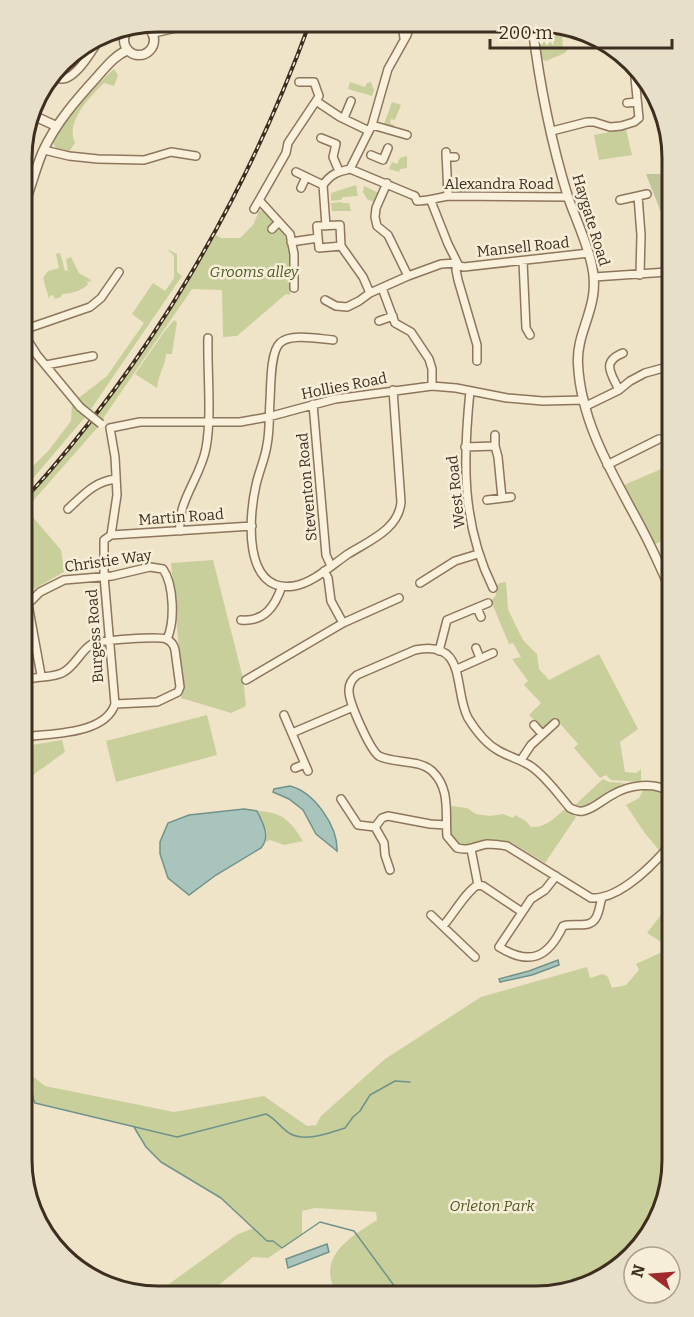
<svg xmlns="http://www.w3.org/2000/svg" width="694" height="1317" viewBox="0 0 694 1317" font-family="Bitter,serif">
<rect width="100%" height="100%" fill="#f0e4c8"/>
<path fill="#c9cf9b" d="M535 23H545L546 37 555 36 554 27H566V34L562 35 563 49H568L565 53 546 61 542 59Z
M114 69 118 75 114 86 104 83C90 97 65 121 75 143L69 152C62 151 57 151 53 143 68 115 91 90 114 69Z
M350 82 365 87 367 83 371 82 374 90 372 96 348 89Z
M392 102 401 105 395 120 391 119 390 123 394 125 393 128 384 127V124Z
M626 129 632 155 599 160 594 135Z
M407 156V168L400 169 399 172 389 169 392 162 397 164 400 158Z
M356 185 358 196 343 197 341 200 331 201V193Z
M364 186 379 193 375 203 367 199 363 192Z
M342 202V203H349L351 211H332L331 203Z
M263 210 274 222 268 228 273 234 280 229C296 247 292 273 290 295L286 294 237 336 223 337 222 290 192 289 102 420 97 415 152 337 216 235 221 238H240L253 225 259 211Z
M167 249 177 254V272L182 276 91 409 76 400 107 376 144 323 132 314 153 283 165 291 174 278V256Z
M60 253 65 271 68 270 66 259 71 257 79 273 91 280 90 282 87 281 88 284C83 291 68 294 62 294L61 297 55 299 53 295 50 296 49 299 43 278 48 271 59 268 56 254Z
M174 320 177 322 172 354H166C166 364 158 375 157 388L135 374 164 332Z
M72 403 86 416 24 489V475L49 450 71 421Z
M93 420 99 424 97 428 26 509 61 550 64 572 25 594 24 501Z
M668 466 669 539 655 544 624 485Z
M213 560 243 678 246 706 231 713 181 698 183 692 171 563Z
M506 582 508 609 514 622 523 640 537 654 539 669 549 680 599 654 638 729 620 742 625 772 636 773 641 769V782L611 780 606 775 600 778 574 748 578 744 555 718 545 727 542 728 529 715 541 703 524 685 528 681 512 659 521 657 513 643 509 644 491 601 496 595 495 587 500 583Z
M207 715 217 755 116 782 106 741Z
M62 740 65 752 26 780V746Z
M603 779 609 782 624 783 583 807 574 806Z
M643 790 660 791 670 798 671 865 644 832 626 805 639 798Z
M451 806 467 808 476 814 490 816 503 814 513 818 515 815 526 821 531 827C546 828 554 818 565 809L576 817 545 863 510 842 493 839 466 846 456 843 450 835Z
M257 811C282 812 290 820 303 841L284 845 270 840 266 842 267 832Z
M671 907V939L661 942 647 933 664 911Z
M671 948 673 1169 645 1243 580 1289 335 1292C333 1286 330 1279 330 1273 330 1247 359 1232 377 1220L376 1212 315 1208 302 1211V1235L268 1258 253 1257 215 1288 217 1294 154 1295 238 1234 254 1228 221 1198 161 1162 146 1147 134 1127 35 1103 33 1095 28 1093 27 1072 45 1086 174 1112 264 1096 307 1126 316 1125 321 1116 385 1059 481 997 587 967 590 978 603 974 608 977 612 988 626 985 639 970 636 964Z"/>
<path fill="#bfc49a" d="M646 174H666L667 237 666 225Z"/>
<path fill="#a9c4bc" stroke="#6f938a" stroke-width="1.5" d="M290 786C314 792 338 826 337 851L316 834 303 810 289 799 273 792 274 789Z
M244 809 257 811C263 824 271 836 261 848L216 875 189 895 168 878 160 854V842L168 823 189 815Z
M558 960 559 965 532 975 500 982 499 979 529 971Z
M327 1244 329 1252 288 1268 286 1259Z"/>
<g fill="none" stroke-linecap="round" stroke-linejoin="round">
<path stroke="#6f938a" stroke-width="1.5" d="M27 1085H30C34 1091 31 1097 35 1103L177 1137 266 1114C276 1119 280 1127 289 1133 305 1143 328 1133 345 1128L353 1117 360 1111 370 1095 395 1081 410 1082
M134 1127 146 1147 161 1162 221 1198 267 1241H273L282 1248 320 1222 354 1231 398 1291"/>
<g stroke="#8d765c" stroke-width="10">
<path id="minor" d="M395 23 403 31 404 38
M52 76C55 77 58 79 61 79 77 80 96 44 104 32
M299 82H314L319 96 316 101
M627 103 637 102
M344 118 351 101
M372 125 407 135
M552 131 587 122H594L610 127 621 126 634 122 639 118 635 78 639 73
M321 138 336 144 333 157 339 171
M44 150 69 156 98 159 144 160 171 152 196 156
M446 152 448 196
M371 155 383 160 388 148
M446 157H455
M350 169 410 194 415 196 417 201C428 201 437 198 448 196L568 197
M296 172 323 185
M387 183 376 208 375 217 377 226 388 235 408 276
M301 188 306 177
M638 196 641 235 640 275
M620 200 647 194
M260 201 290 234 294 254V288
M431 201 448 244 459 266 464 267 589 253
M254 209 286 153 288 143 316 101 340 117 369 131
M340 225 341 246 319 248 317 226Z
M326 226 323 185C331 174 337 172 350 169L372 125 388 69 407 35 411 23
M272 229 279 222
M291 242 318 238
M341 246 363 277 370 293
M523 261 526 328 530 335
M594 277 667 272
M382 288 395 323 411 332 429 359 432 369V386
M325 300 336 306 347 307 359 301 370 293 408 276 441 264 457 263 456 270 458 280 477 345V361
M379 321 393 316
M23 330 90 307 101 298 119 272
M23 333 37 355 80 407
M333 340C320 339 290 333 280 343 270 352 271 386 270 400 269 415 270 430 267 445 265 459 259 471 256 485 249 515 242 594 294 586 313 583 332 565 348 554 369 541 399 529 401 502L393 390
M46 365 93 356
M619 390C611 373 601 362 623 353
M470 391C463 460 461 523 493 588
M313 404 326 555 331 566
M586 406 619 390 630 381 645 373 667 367
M110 428 140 422H240L268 417 335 399 432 386 456 388 507 398 543 401 584 400
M110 428 115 457 117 495 111 535
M495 435V446
M465 447 495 446 498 457 502 498
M607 465 659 439
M487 500 511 497
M68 509C83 495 95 481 116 479
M180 531C177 501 201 477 206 448 212 416 207 371 208 338
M324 571 328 578 331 601 343 623
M420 583 455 561 478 554
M477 608 481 617
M241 620C265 622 275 606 282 586
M476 648 480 658
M439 651 447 620 488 603
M457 669 493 653
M41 675 28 604 40 592 64 580 112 576 150 567 163 569C174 585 175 622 167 639
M25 680C37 676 51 678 62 673 75 667 80 651 92 644 100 640 159 636 166 639 171 641 174 645 175 650L180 687 178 692 157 702 115 704
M246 680 343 623 399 598
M115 704 104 576V540L111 535 252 526
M284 715 308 771
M534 725 542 734
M292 733 353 707
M26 737C51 733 105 735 115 704
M521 760 531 745 555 723
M295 768 305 764
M670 792C654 781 628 785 612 795 602 800 594 809 583 811 578 812 574 810 570 808 558 794 547 778 532 767 522 760 510 757 499 751 486 744 476 731 468 718 453 690 468 639 415 650L357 675C352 679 349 683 349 690 348 701 370 750 379 756 395 764 419 759 432 771 451 789 445 813 447 836L457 848C469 851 476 846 487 844 494 844 501 845 507 846L591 898C619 900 653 865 671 844
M341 799 358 825 375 827 384 843 385 855 390 870
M375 827 382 818 388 816 430 824 446 825
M471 849 478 885
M556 876 545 890 531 899 499 947C530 966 548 958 563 926 576 922 593 931 598 913 600 908 600 903 602 898
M478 885 483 886 522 912
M431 915 475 957
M443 926C453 915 467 890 478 885"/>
</g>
<g stroke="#8d765c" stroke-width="11">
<path id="tertiary" d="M532 23C539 81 551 142 568 197 576 220 587 242 592 266 601 306 576 330 578 364 581 426 616 479 644 533 653 550 661 569 669 586
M124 40a15 15 0 1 1 30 0a15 15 0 1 1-30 0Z
M152 33 204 21
M30 114 56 126
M23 207C31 189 35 169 43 151 56 123 76 100 97 77 106 67 115 55 128 50"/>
</g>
<use href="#minor" stroke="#faf1dc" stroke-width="7"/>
<use href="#tertiary" stroke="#faf1dc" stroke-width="8"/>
<g stroke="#3d2e20" stroke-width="4">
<path id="rail" d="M24 500C150 362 246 197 310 22"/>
</g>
<use href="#rail" stroke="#f7eed8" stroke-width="1.5" stroke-dasharray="4.5" stroke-linecap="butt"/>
<g stroke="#8d765c" stroke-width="10" stroke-linecap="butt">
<path id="minor-bridge" d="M80 407 101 424"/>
</g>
<use href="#minor-bridge" stroke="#faf1dc" stroke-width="7"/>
</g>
<g text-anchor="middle" stroke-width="5" stroke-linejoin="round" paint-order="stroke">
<g font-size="15" fill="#3d2e20" stroke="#f7eed8">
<text x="499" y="189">Alexandra Road</text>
<text transform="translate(591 220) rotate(73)" y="5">Haygate Road</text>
<text transform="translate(523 247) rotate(-6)" y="5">Mansell Road</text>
<text transform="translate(344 386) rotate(-11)" y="5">Hollies Road</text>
<text transform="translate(307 487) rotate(-95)" y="5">Steventon Road</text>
<text transform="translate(456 492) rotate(-96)" y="5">West Road</text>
<text transform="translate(181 517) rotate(-4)" y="5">Martin Road</text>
<text transform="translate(108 561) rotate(-8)" y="5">Christie Way</text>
<text transform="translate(95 636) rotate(-94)" y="5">Burgess Road</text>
</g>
<g font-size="15" font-style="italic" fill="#4d5a26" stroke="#f7eed8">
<text x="254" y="277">Grooms alley</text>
<text x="492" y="1211">Orleton Park</text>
</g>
</g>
<path d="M0 0H694V1317H0ZM158 32H536A126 126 0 0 1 662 158V1160A126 126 0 0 1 536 1286H158A126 126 0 0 1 32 1160V158A126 126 0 0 1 158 32Z" fill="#e8dfc9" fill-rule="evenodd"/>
<path fill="none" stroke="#3d2e20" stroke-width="3" d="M158 32H536A126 126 0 0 1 662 158V1160A126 126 0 0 1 536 1286H158A126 126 0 0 1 32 1160V158A126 126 0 0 1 158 32Z"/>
<g transform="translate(652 1275) rotate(286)"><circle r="28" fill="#f7eed8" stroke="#ada18e" stroke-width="1.5"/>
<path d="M0-4.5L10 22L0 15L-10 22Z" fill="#9e2a2b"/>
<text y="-9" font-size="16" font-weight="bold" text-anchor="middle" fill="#3d2e20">N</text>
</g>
<path d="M490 39v9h182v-9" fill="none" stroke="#3d2e20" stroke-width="3"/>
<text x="499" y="39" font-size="18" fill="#3d2e20" stroke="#f7eed8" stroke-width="4.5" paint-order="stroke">200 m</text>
</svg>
